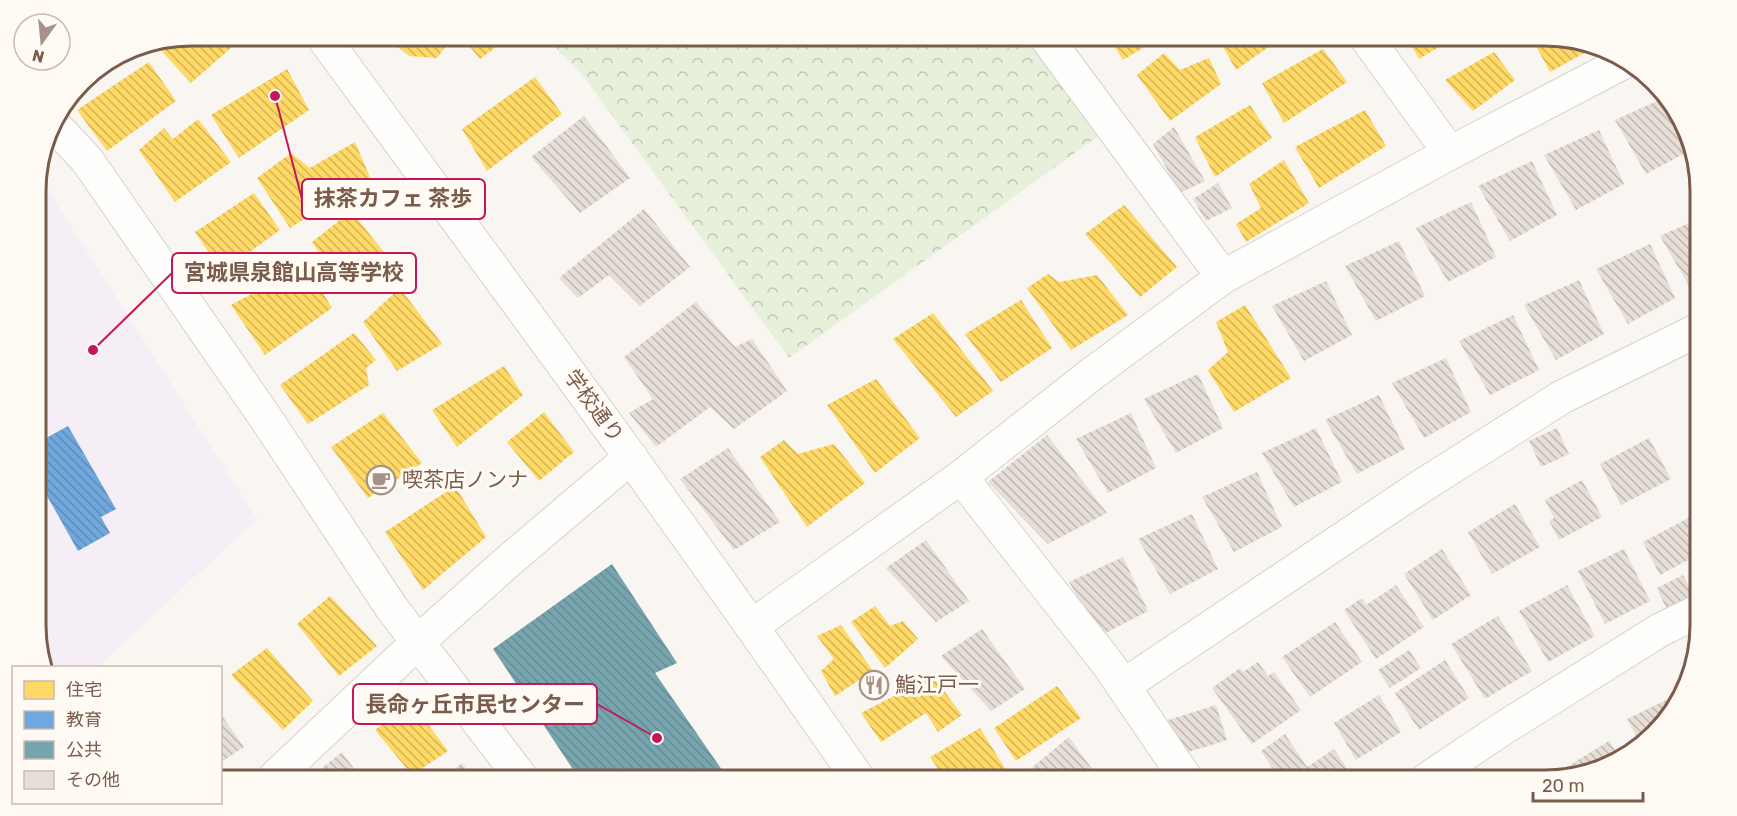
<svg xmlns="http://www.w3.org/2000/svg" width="1737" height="816" viewBox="0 0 1737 816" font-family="Rubik,'Noto Sans JP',sans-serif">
<defs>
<pattern id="park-crowns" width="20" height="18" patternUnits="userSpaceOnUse" patternTransform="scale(1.5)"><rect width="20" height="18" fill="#e7f0db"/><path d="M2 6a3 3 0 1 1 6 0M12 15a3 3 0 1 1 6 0" fill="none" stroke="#c0c6b4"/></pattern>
<pattern id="homes-back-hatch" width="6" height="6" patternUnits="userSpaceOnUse" patternTransform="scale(1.5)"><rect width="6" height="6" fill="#ffd966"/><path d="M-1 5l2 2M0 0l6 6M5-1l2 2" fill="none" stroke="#d3b356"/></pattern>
<pattern id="schools-back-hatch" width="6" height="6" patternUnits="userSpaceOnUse" patternTransform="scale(1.5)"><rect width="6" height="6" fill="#6fa8dc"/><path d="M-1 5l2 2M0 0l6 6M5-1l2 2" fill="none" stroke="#608cb5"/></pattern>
<pattern id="public-back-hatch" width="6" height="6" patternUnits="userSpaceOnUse" patternTransform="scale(1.5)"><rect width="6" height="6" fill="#76a5af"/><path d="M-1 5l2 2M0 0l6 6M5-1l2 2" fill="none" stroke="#668a91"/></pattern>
<pattern id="building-back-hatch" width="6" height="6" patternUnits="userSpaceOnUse" patternTransform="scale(1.5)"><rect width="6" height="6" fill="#e6ded7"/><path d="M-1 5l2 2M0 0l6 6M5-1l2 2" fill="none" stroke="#bfb7b1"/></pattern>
</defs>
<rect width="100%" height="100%" fill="#f9f5f0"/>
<path fill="#f6eef6" d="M38 174 257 519 98 667H47L37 645 36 181Z"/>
<path fill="url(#park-crowns)" d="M544 36H1026L1097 137 789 358 584 77Z"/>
<path fill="url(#homes-back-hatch)" d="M191 36H221L232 47 191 83 154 43Z
M388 36H445L449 42 437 58 409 56 386 37Z
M461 36H511L480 59Z
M1108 36H1163L1123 60Z
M1217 36H1284L1236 70Z
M1406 36H1457L1419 59Z
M1549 37 1597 46 1550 72 1536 46Z
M1323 49 1347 82 1284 123 1262 83Z
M1494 52 1515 80 1473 111 1445 80Z
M1164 53 1180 70 1209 58 1221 84 1170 121 1137 75Z
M149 62 176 101 107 151 77 110Z
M287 69 309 110 239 158 211 115Z
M535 77 562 114 487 171 462 129Z
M1250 105 1272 138 1215 177 1195 137Z
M1365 110 1386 146 1319 188 1295 147Z
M198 119 231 162 175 202 139 150 164 128 173 139Z
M355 142 370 177 290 228 257 178 291 153 310 168Z
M1284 160 1309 203 1246 242 1236 224 1261 208 1249 184Z
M254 193 280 230 222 272 195 232Z
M1124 205 1177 267 1140 297 1085 234Z
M351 211 392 262 347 294 312 242Z
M306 265 332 308 265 355 231 305Z
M1048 274 1059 282 1097 275 1128 315 1071 350 1027 288Z
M400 288 442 344 397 371 363 322Z
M1021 300 1052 348 1001 382 965 334Z
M1245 305 1291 378 1234 412 1208 370 1228 352 1216 322Z
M933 313 993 391 956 417 893 339Z
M354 333 376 360 366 368 369 385 308 424 280 385Z
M504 366 523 395 457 447 432 410Z
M876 379 920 438 875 473 827 405Z
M544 412 574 452 539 481 507 442Z
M383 413 422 463 368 498 331 447Z
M784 440 798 454 834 444 865 483 807 527 760 457Z
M455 486 486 537 423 590 385 532Z
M330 596 377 646 339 676 297 624Z
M875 606 890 626 903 621 918 639 885 668 851 622Z
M841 625 873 671 835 696 821 671 834 659 817 636Z
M267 648 313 701 283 730 231 675Z
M933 676 962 715 938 732 926 713 881 742 861 713Z
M1057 686 1081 718 1016 761 994 728Z
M411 702 448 751 412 775 375 730Z
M980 728 1006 770 993 780H946L930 757Z"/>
<path fill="url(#schools-back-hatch)" d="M68 426 116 509 101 517 110 533 78 551 37 478V443Z"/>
<path fill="url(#public-back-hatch)" d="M612 564 677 663 655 673 729 780H580L493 649Z"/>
<path fill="url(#building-back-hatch)" d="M1668 96 1691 150 1646 174 1615 120Z
M584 116 630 178 580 213 531 157Z
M1174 127 1205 181 1180 193 1153 144Z
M1599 130 1624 184 1576 210 1544 155Z
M1532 161 1557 215 1510 241 1478 186Z
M1218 183 1232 208 1206 221 1193 199Z
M1471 202 1496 257 1448 282 1416 228Z
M644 209 690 267 640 306 609 275 578 298 559 278Z
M1700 218V287L1692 291 1660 236Z
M1399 241 1425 296 1376 321 1345 266Z
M1650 244 1675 298 1628 324 1596 269Z
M1579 280 1604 334 1556 360 1524 305Z
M1326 281 1352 335 1304 361 1272 306Z
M696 302 735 347 752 339 787 391 734 429 710 407 656 447 629 413 653 399 624 357Z
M1513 315 1539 370 1490 395 1459 341Z
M1446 358 1471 412 1424 438 1392 383Z
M1198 374 1223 428 1176 453 1144 399Z
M1379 395 1405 449 1357 474 1325 420Z
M1131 413 1156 468 1108 493 1076 439Z
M1316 428 1342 482 1294 507 1262 453Z
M1557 428 1569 454 1541 467 1529 441Z
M1047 435 1107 513 1048 544 988 482Z
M1649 438 1671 479 1621 505 1600 464Z
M728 448 780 522 734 550 680 479Z
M1257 472 1282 527 1234 552 1202 497Z
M1582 480 1602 517 1559 540 1549 521 1554 518 1545 500Z
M1515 504 1540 547 1492 574 1468 532Z
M1192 514 1218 569 1170 594 1138 539Z
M1690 517 1701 536V553L1660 575 1643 542Z
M926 540 969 601 936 622 886 568Z
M1442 549 1471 595 1433 620 1404 574Z
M1624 549 1650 601 1605 624 1578 571Z
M1123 557 1148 611 1100 636 1069 582Z
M1683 575 1693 595 1666 608 1657 588Z
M1396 585 1424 627 1376 659 1344 610 1362 598 1366 605Z
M1567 585 1595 636 1548 662 1519 611Z
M1498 616 1532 671 1485 699 1451 644Z
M1335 622 1362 662 1310 697 1282 657Z
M982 629 1025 689 991 711 941 656Z
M1409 650 1421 668 1390 688 1378 670Z
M1445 660 1469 698 1419 730 1395 693Z
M1258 662 1268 676 1274 672 1301 710 1252 744 1212 688 1240 668 1243 672Z
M1690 679 1689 685 1681 695 1676 686Z
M1379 695 1401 732 1356 760 1334 723Z
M1674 696 1676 700 1633 752 1628 742 1637 738 1627 719Z
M1216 705 1227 740 1179 755 1168 720Z
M220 713 244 747 220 763Z
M1285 734 1307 767 1334 749 1355 780H1280L1261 751Z
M1069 737 1100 780H1036L1029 770Z
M1609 741 1620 758 1558 779 1555 774Z
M342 752 362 780H307Z
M462 763 474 780H441Z
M1515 769 1519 777 1533 769 1539 780H1496Z"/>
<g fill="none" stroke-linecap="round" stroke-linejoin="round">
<g stroke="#d7d1cb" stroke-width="35">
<path id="street" d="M1045 36 1223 277
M1365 36 1450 153
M50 128H57L87 160 267 420 391 607 523 780
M961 477 1108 664 1187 780
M752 626 961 477 1093 373 1223 277 1450 153 1624 62
M1123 686 1417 489 1562 397 1700 329
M272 780 418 642 505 564 631 457
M1426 780 1502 729 1660 630 1701 610"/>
</g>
<g stroke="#d9d2cb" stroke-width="35">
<path id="secondary" d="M322 36C503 282 685 528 859 780"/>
</g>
<use href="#street" stroke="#fefefd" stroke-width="33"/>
<use href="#secondary" stroke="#fefefd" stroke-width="33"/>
</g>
<defs>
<g id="cafe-ring" transform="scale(1.5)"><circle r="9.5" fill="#fffaf3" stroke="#a69286" stroke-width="1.5"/><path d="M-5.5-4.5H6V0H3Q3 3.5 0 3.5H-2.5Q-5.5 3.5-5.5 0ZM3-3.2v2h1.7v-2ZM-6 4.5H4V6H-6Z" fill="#a69286"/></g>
<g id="restaurant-ring" transform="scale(1.5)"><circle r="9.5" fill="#fffaf3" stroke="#a69286" stroke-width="1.5"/><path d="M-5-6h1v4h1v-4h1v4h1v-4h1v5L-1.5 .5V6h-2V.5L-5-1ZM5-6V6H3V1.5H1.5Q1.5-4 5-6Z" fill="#a69286"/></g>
</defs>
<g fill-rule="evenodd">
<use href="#cafe-ring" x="381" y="480"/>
<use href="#restaurant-ring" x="874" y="685"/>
</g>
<g text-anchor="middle" stroke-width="6" stroke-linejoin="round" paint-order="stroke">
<g font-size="21" fill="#7a5c4d" stroke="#fffaf3">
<text transform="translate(594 406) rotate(54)" y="7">学校通り</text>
</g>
<g font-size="21" fill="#7a5c4d" stroke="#fffaf3" text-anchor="start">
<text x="402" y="487">喫茶店ノンナ</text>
<text x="895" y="692">鮨江戸一</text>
</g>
</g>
<path d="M0 0H1737V816H0ZM191 46H1545A145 145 0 0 1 1690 191V625A145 145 0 0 1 1545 770H191A145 145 0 0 1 46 625V191A145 145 0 0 1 191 46Z" fill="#fffaf3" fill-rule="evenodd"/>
<path fill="none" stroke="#7a5c4d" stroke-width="3" d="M191 46H1545A145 145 0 0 1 1690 191V625A145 145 0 0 1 1545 770H191A145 145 0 0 1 46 625V191A145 145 0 0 1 191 46Z"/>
<path fill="none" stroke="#c2185b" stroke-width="2" d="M275 96L302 199M93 350L172 273M657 738L597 704"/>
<g fill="#c2185b" stroke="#fffaf3" stroke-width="2">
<circle cx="275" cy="96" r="6"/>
<circle cx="93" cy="350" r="6"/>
<circle cx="657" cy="738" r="6"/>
</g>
<g fill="#fffaf3" stroke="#c2185b" stroke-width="2">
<rect x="302" y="179" width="183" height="40" rx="6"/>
<rect x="172" y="253" width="244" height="40" rx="6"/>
<rect x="353" y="684" width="244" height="40" rx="6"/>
</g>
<g font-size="22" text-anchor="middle" font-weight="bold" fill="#7a5c4d">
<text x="393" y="206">抹茶カフェ 茶歩</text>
<text x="294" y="280">宮城県泉館山高等学校</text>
<text x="475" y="712">長命ヶ丘市民センター</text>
</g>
<rect x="12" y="666" width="210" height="138" fill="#fffaf3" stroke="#cabbb1" stroke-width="1.5"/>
<rect x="24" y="681" width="30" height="18" fill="#ffd966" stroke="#cabbb1" stroke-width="1.5"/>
<text x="66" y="696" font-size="18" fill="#7a5c4d">住宅</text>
<rect x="24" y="711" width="30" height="18" fill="#6fa8dc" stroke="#cabbb1" stroke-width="1.5"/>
<text x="66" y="726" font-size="18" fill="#7a5c4d">教育</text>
<rect x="24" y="741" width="30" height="18" fill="#76a5af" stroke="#cabbb1" stroke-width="1.5"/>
<text x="66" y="756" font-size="18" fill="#7a5c4d">公共</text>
<rect x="24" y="771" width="30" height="18" fill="#e6ded7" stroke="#cabbb1" stroke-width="1.5"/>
<text x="66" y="786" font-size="18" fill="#7a5c4d">その他</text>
<g transform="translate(42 42) rotate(195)"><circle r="28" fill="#fffaf3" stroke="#cabbb1" stroke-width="1.5"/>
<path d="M0-4.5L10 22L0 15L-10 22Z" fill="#a69286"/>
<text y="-9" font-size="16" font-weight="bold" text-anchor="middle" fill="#7a5c4d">N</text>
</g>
<path d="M1533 792v9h110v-9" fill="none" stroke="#7a5c4d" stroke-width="3"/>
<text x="1542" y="792" font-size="18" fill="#7a5c4d" stroke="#fffaf3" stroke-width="4.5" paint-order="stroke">20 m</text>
</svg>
